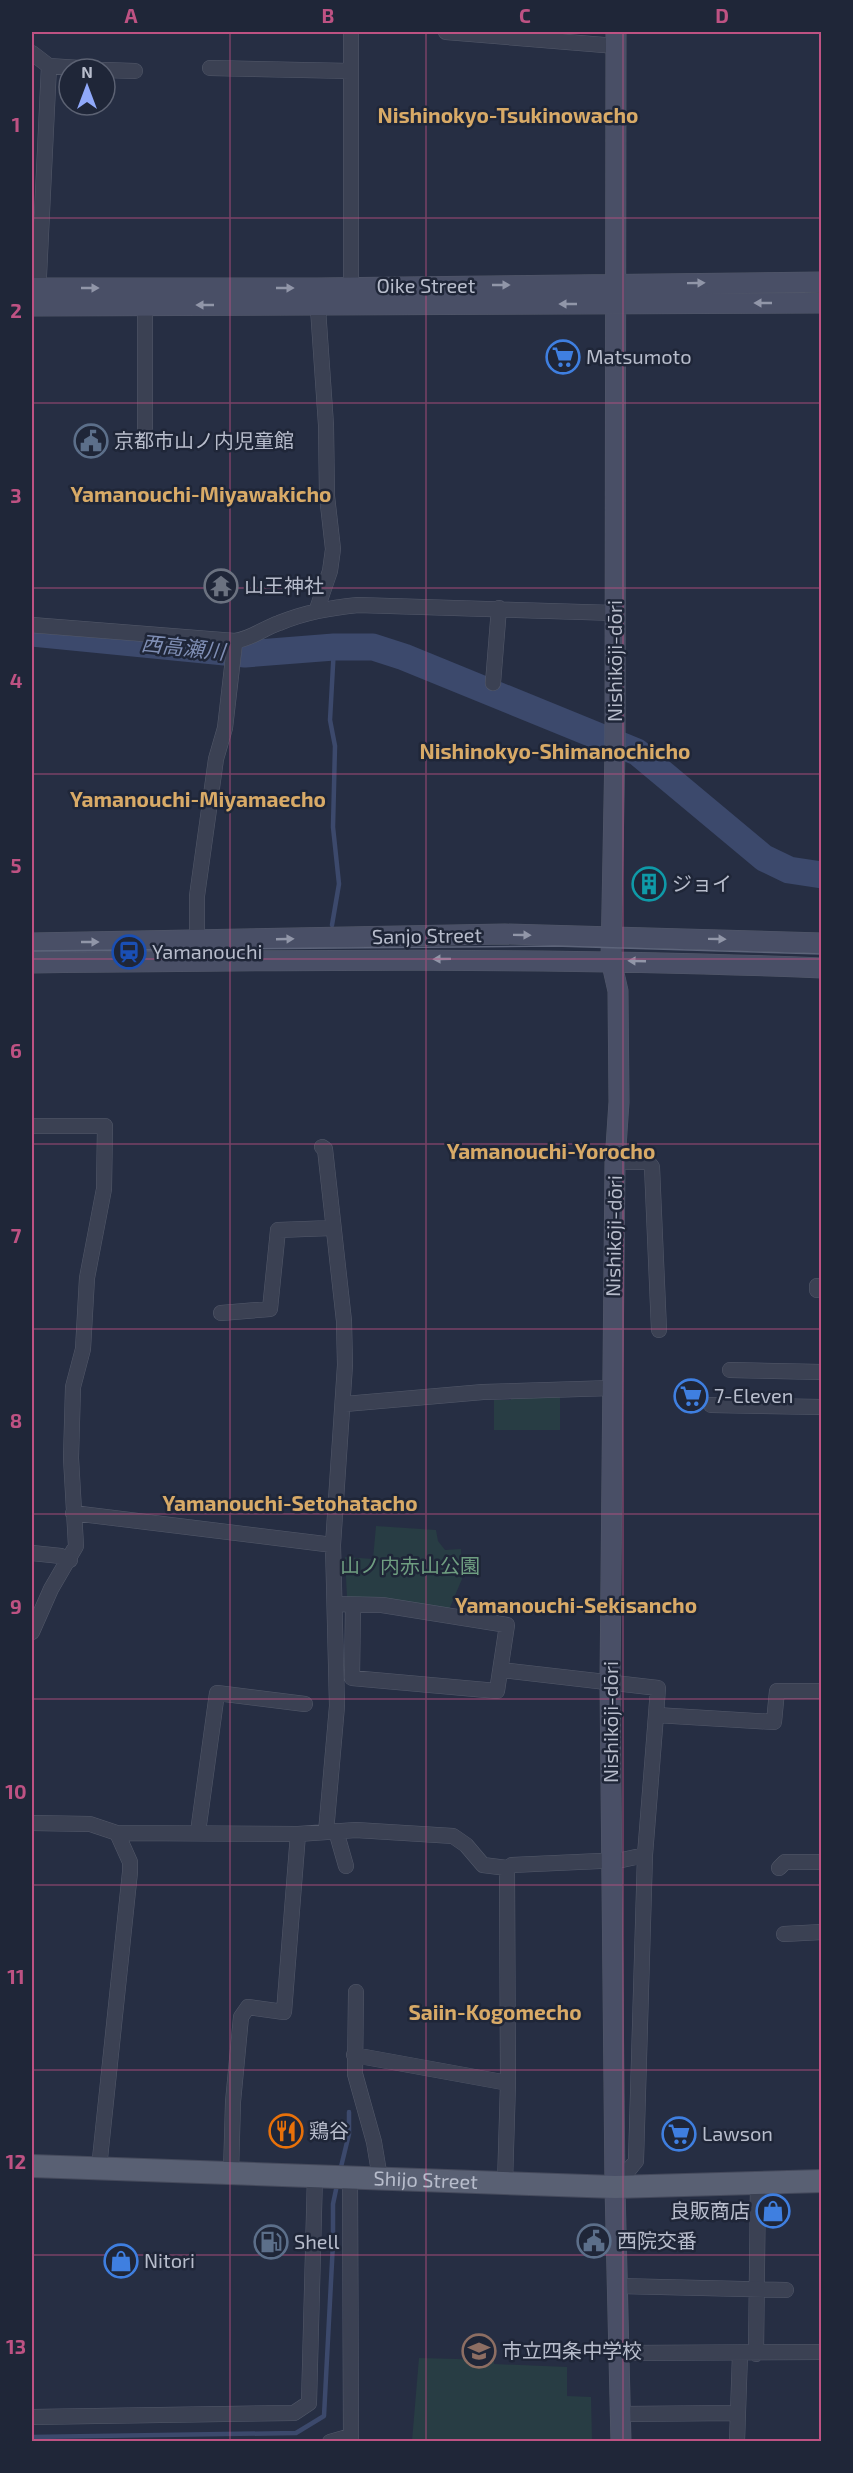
<svg xmlns="http://www.w3.org/2000/svg" width="853" height="2473" viewBox="0 0 853 2473" font-family="'Exo 2','Noto Sans JP',sans-serif">
<rect width="100%" height="100%" fill="#262e43"/>
<path fill="#283d44" d="M511 1395H560V1430H494V1400H511Z
M376 1526 436 1530 438 1541 445 1550 461 1549 462 1579 448 1612 347 1597 345 1557 373 1559Z
M419 2358 494 2360V2364L567 2367V2396L591 2397 592 2441H412Z"/>
<g fill="none" stroke-linecap="round" stroke-linejoin="round">
<path stroke="#3c496c" stroke-width="4.5" d="M332 925 339 884 333 827 335 746 330 720 334 647
M340 2171 349 2134V2112
M32 2437 296 2433 324 2416 333 2243V2204L337 2185"/>
<path stroke="#3c496c" stroke-width="27" d="M32 633 245 654 334 647H373L404 657 637 752 764 858 789 870 822 875"/>
<g stroke="#53596a" stroke-width="16">
<path id="street" d="M446 32 616 46
M32 53 49 66 38 297
M49 66 96 69
M210 68 351 71
M105 70 135 71
M317 294 326 425 327 496 333 549 330 571 317 609
M351 298V32
M145 428V296
M32 625 235 641C251 639 264 628 279 623 306 612 330 608 358 605L615 613
M493 683 499 608
M197 941V896L216 759 225 728 235 641
M32 1126H105L104 1189 87 1278 83 1349 73 1387 71 1458 76 1546 51 1589 32 1632
M322 1147 325 1149 344 1321 345 1365 333 1545 337 1706 326 1832
M615 1162H648L652 1167 659 1330
M817 1286V1290
M221 1313 270 1309 278 1230 332 1228
M730 1370 822 1372
M345 1404 483 1392 612 1388
M711 1405 822 1407
M73 1513 333 1545
M32 1553 61 1556 70 1560
M336 1604 382 1605 507 1625 497 1691 352 1678 353 1605
M501 1670 658 1688 656 1715
M32 1823 90 1824 117 1833 298 1834 356 1830 453 1836 466 1845 483 1865 507 1868 512 1865 622 1860 645 1855
M336 1831 346 1866
M198 1832 217 1693 305 1704
M779 1868 785 1862H822
M784 1934 822 1932
M356 1992 355 2074 374 2142 380 2178
M354 2055 508 2083
M99 2168 130 1872V1862L117 1833
M231 2172 233 2102 241 2017 248 2007 284 2012 298 1834
M350 2176 351 2442
M505 2183 508 2083 507 1868
M615 2187 636 2161 645 1855 656 1715 774 1722 777 1691H822
M619 2286 786 2290
M621 2353 822 2352
M756 2354 758 2182
M621 2414 738 2413
M32 2417 294 2413 309 2403 315 2175
M330 2442 351 2436
M737 2442 740 2354"/>
</g>
<g stroke="#53596a" stroke-width="21">
<path id="secondary" d="M616 32 615 749 611 960 618 991 619 1102 615 1162 610 1682 615 2187 621 2442
M32 288H317L822 282
M32 306 822 303
M32 943 505 934 822 943
M32 963C295 960 558 957 822 968"/>
</g>
<g stroke="#454a5c" stroke-width="24">
<g id="primary">
<path id="s1" d="M32 2166 615 2187 822 2181"/>
</g>
</g>
<use href="#street" stroke="#3b4153" stroke-width="15"/>
<use href="#secondary" stroke="#494f66" stroke-width="20"/>
<use href="#primary" stroke="#596073" stroke-width="22"/>
<path stroke="#5d647a" stroke-width="1.5" d="M32 951 554 946 822 954"/>
</g>
<defs><path id="oneway-solid" d="M-6-.8H1V-3.2L6.5 0L1 3.2V.8H-6Z" transform="scale(1.5)"/></defs>
<g fill="#9196a8">
<use href="#oneway-solid" transform="translate(696 283) rotate(-1)"/>
<use href="#oneway-solid" transform="translate(501 285)"/>
<use href="#oneway-solid" transform="translate(90 288)"/>
<use href="#oneway-solid" transform="translate(285 288)"/>
<use href="#oneway-solid" transform="translate(763 303) rotate(180)"/>
<use href="#oneway-solid" transform="translate(568 304) rotate(180)"/>
<use href="#oneway-solid" transform="translate(205 305) rotate(180)"/>
<use href="#oneway-solid" transform="translate(522 935) rotate(1)"/>
<use href="#oneway-solid" transform="translate(285 939) rotate(-2)"/>
<use href="#oneway-solid" transform="translate(717 939) rotate(1)"/>
<use href="#oneway-solid" transform="translate(90 942)"/>
<use href="#oneway-solid" transform="translate(442 959) rotate(179)"/>
<use href="#oneway-solid" transform="translate(637 961) rotate(-178)"/>
</g>
<path fill="none" stroke="#be5283" stroke-width="1.5" stroke-opacity="0.55" d="M230 32V2442M426 32V2442M623 32V2442M32 218H822M32 403H822M32 588H822M32 774H822M32 959H822M32 1144H822M32 1329H822M32 1514H822M32 1699H822M32 1885H822M32 2070H822M32 2255H822"/>
<defs>
<g id="supermarket-ring" transform="scale(1.725)"><circle r="9.5" fill="#1f2638" stroke="#3f7fe0" stroke-width="1.5"/><path d="M-6-5.5h2.5l.6 2H6L4.5 2H-2.5L-4.4-4H-6ZM-1.5 3.2a1.3 1.3 0 1 0 .1 0ZM3 3.2a1.3 1.3 0 1 0 .1 0Z" fill="#3f7fe0"/></g>
<g id="civic-ring" transform="scale(1.725)"><circle r="9.5" fill="#1f2638" stroke="#5c6f8a" stroke-width="1.5"/><path d="M-.6-6.5H3V-4.5H.6V-3L4-1V1h2V6H-6V1h2V-1L-.6-3ZM-1.2 2.5V6h2.4V2.5Z" fill="#5c6f8a"/></g>
<g id="temple-ring" transform="scale(1.725)"><circle r="9.5" fill="#1f2638" stroke="#6b7280" stroke-width="1.5"/><path d="M0-6L5-2H3V0L6.5 2.5H4V6H1.5V3h-3V6H-4V2.5H-6.5L-3 0V-2H-5Z" fill="#6b7280"/></g>
<g id="building-ring" transform="scale(1.725)"><circle r="9.5" fill="#1f2638" stroke="#0f9aa8" stroke-width="1.5"/><path d="M-4-6H4V6H1V3H-1V6H-4ZM-2.5-4.3h1.7v1.8h-1.7ZM.8-4.3h1.7v1.8H.8ZM-2.5-1h1.7V.8h-1.7ZM.8-1h1.7V.8H.8Z" fill="#0f9aa8"/></g>
<g id="station-ring" transform="scale(1.725)"><circle r="9.5" fill="#1f2638" stroke="#1a4fb4" stroke-width="1.5"/><path d="M-3-6H3Q5-6 5-4V2Q5 4 3 4L4.5 6H3L1.5 4h-3L-3 6H-4.5L-3 4Q-5 4-5 2V-4Q-5-6-3-6ZM-3.5-4v3h7v-3ZM-3.5 1v1.5H-2V1ZM2 1v1.5H3.5V1Z" fill="#1a4fb4"/></g>
<g id="restaurant-ring" transform="scale(1.725)"><circle r="9.5" fill="#1f2638" stroke="#e8710a" stroke-width="1.5"/><path d="M-5-6h1v4h1v-4h1v4h1v-4h1v5L-1.5 .5V6h-2V.5L-5-1ZM5-6V6H3V1.5H1.5Q1.5-4 5-6Z" fill="#e8710a"/></g>
<g id="shop-ring" transform="scale(1.725)"><circle r="9.5" fill="#1f2638" stroke="#3f7fe0" stroke-width="1.5"/><path d="M-5-2.5h2.3a2.7 3.5 0 0 1 5.4 0H5L5.5 6h-11ZM-1.5-2.5h3a1.5 2.3 0 0 0-3 0Z" fill="#3f7fe0"/></g>
<g id="fuel-ring" transform="scale(1.725)"><circle r="9.5" fill="#1f2638" stroke="#5c6f8a" stroke-width="1.5"/><path d="M-5.5-6h7V0h2V4h1.3V-2.5L3-4.5l.8-.8L6-3V5H2.5V1h-1V6h-7ZM-4.2-4.7v3.2H.2V-4.7Z" fill="#5c6f8a"/></g>
<g id="school-ring" transform="scale(1.725)"><circle r="9.5" fill="#1f2638" stroke="#8d6e63" stroke-width="1.5"/><path d="M0-5L7-2L0 1L-7-2ZM-4 1L0 2.5L4 1V4Q0 6-4 4Z" fill="#8d6e63"/></g>
</defs>
<g fill-rule="evenodd">
<use href="#supermarket-ring" x="563" y="357"/>
<use href="#civic-ring" x="91" y="441"/>
<use href="#temple-ring" x="221" y="586"/>
<use href="#building-ring" x="649" y="884"/>
<use href="#station-ring" x="129" y="952"/>
<use href="#supermarket-ring" x="691" y="1396"/>
<use href="#restaurant-ring" x="286" y="2131"/>
<use href="#supermarket-ring" x="679" y="2134"/>
<use href="#shop-ring" x="773" y="2211"/>
<use href="#civic-ring" x="594" y="2241"/>
<use href="#fuel-ring" x="271" y="2242"/>
<use href="#shop-ring" x="121" y="2261"/>
<use href="#school-ring" x="479" y="2351"/>
</g>
<g text-anchor="middle" stroke-width="5" stroke-linejoin="round" paint-order="stroke">
<g font-size="20" fill="#b8bdcc" stroke="#1f2638">
<text x="426" y="293">Oike Street</text>
<text transform="translate(615 661) rotate(-90)" y="7">Nishikōji-dōri</text>
<text transform="translate(427 936) rotate(-1)" y="7">Sanjo Street</text>
<text transform="translate(614 1236) rotate(-89)" y="7">Nishikōji-dōri</text>
<text transform="translate(611 1722) rotate(-90)" y="7">Nishikōji-dōri</text>
<text dy="7" stroke="none"><textPath href="#s1" startOffset="394">Shijo Street</textPath></text>
</g>
<g font-size="20" fill="#b8bdcc" stroke="#1f2638" text-anchor="start">
<text x="586" y="364">Matsumoto</text>
<text x="114" y="448">京都市山ノ内児童館</text>
<text x="244" y="593">山王神社</text>
<text x="672" y="891">ジョイ</text>
<text x="152" y="959">Yamanouchi</text>
<text x="714" y="1403">7-Eleven</text>
<text x="309" y="2138">鶏谷</text>
<text x="702" y="2141">Lawson</text>
<text x="750" y="2218" text-anchor="end">良販商店</text>
<text x="617" y="2248">西院交番</text>
<text x="294" y="2249">Shell</text>
<text x="144" y="2268">Nitori</text>
<text x="502" y="2358">市立四条中学校</text>
</g>
<g font-size="20" fill="#6f9e81" stroke="#1f2638">
<text x="410" y="1573">山ノ内赤山公園</text>
</g>
<g font-size="21" font-weight="bold" fill="#d8aa67" stroke="#1f2638">
<text x="508" y="123">Nishinokyo-Tsukinowacho</text>
<text x="201" y="502">Yamanouchi-Miyawakicho</text>
<text x="555" y="759">Nishinokyo-Shimanochicho</text>
<text x="198" y="807">Yamanouchi-Miyamaecho</text>
<text x="551" y="1159">Yamanouchi-Yorocho</text>
<text x="290" y="1511">Yamanouchi-Setohatacho</text>
<text x="576" y="1613">Yamanouchi-Sekisancho</text>
<text x="495" y="2020">Saiin-Kogomecho</text>
</g>
<g font-size="21" font-style="italic" fill="#7f8eb4" stroke="#1f2638">
<text transform="translate(183 648) rotate(6)" y="7">西高瀬川</text>
</g>
</g>
<rect width="853" height="2473" fill="none" stroke="#1f2638" stroke-width="66"/>
<g transform="translate(87 87)"><circle r="28" fill="#1f2638" stroke="#5c6273" stroke-width="1.5"/>
<path d="M0-4.5L10 22L0 15L-10 22Z" fill="#90a9fa"/>
<text y="-9" font-size="16" font-weight="bold" text-anchor="middle" fill="#b8bdcc">N</text>
</g>
<rect x="33" y="33" width="787" height="2407" fill="none" stroke="#be5283" stroke-width="2"/>
<g font-size="20" text-anchor="middle" font-weight="bold" fill="#be5283">
<text x="131" y="23">A</text>
<text x="328" y="23">B</text>
<text x="525" y="23">C</text>
<text x="722" y="23">D</text>
<text x="16" y="132">1</text>
<text x="16" y="318">2</text>
<text x="16" y="503">3</text>
<text x="16" y="688">4</text>
<text x="16" y="873">5</text>
<text x="16" y="1058">6</text>
<text x="16" y="1243">7</text>
<text x="16" y="1428">8</text>
<text x="16" y="1614">9</text>
<text x="16" y="1799">10</text>
<text x="16" y="1984">11</text>
<text x="16" y="2169">12</text>
<text x="16" y="2354">13</text>
</g>
</svg>
